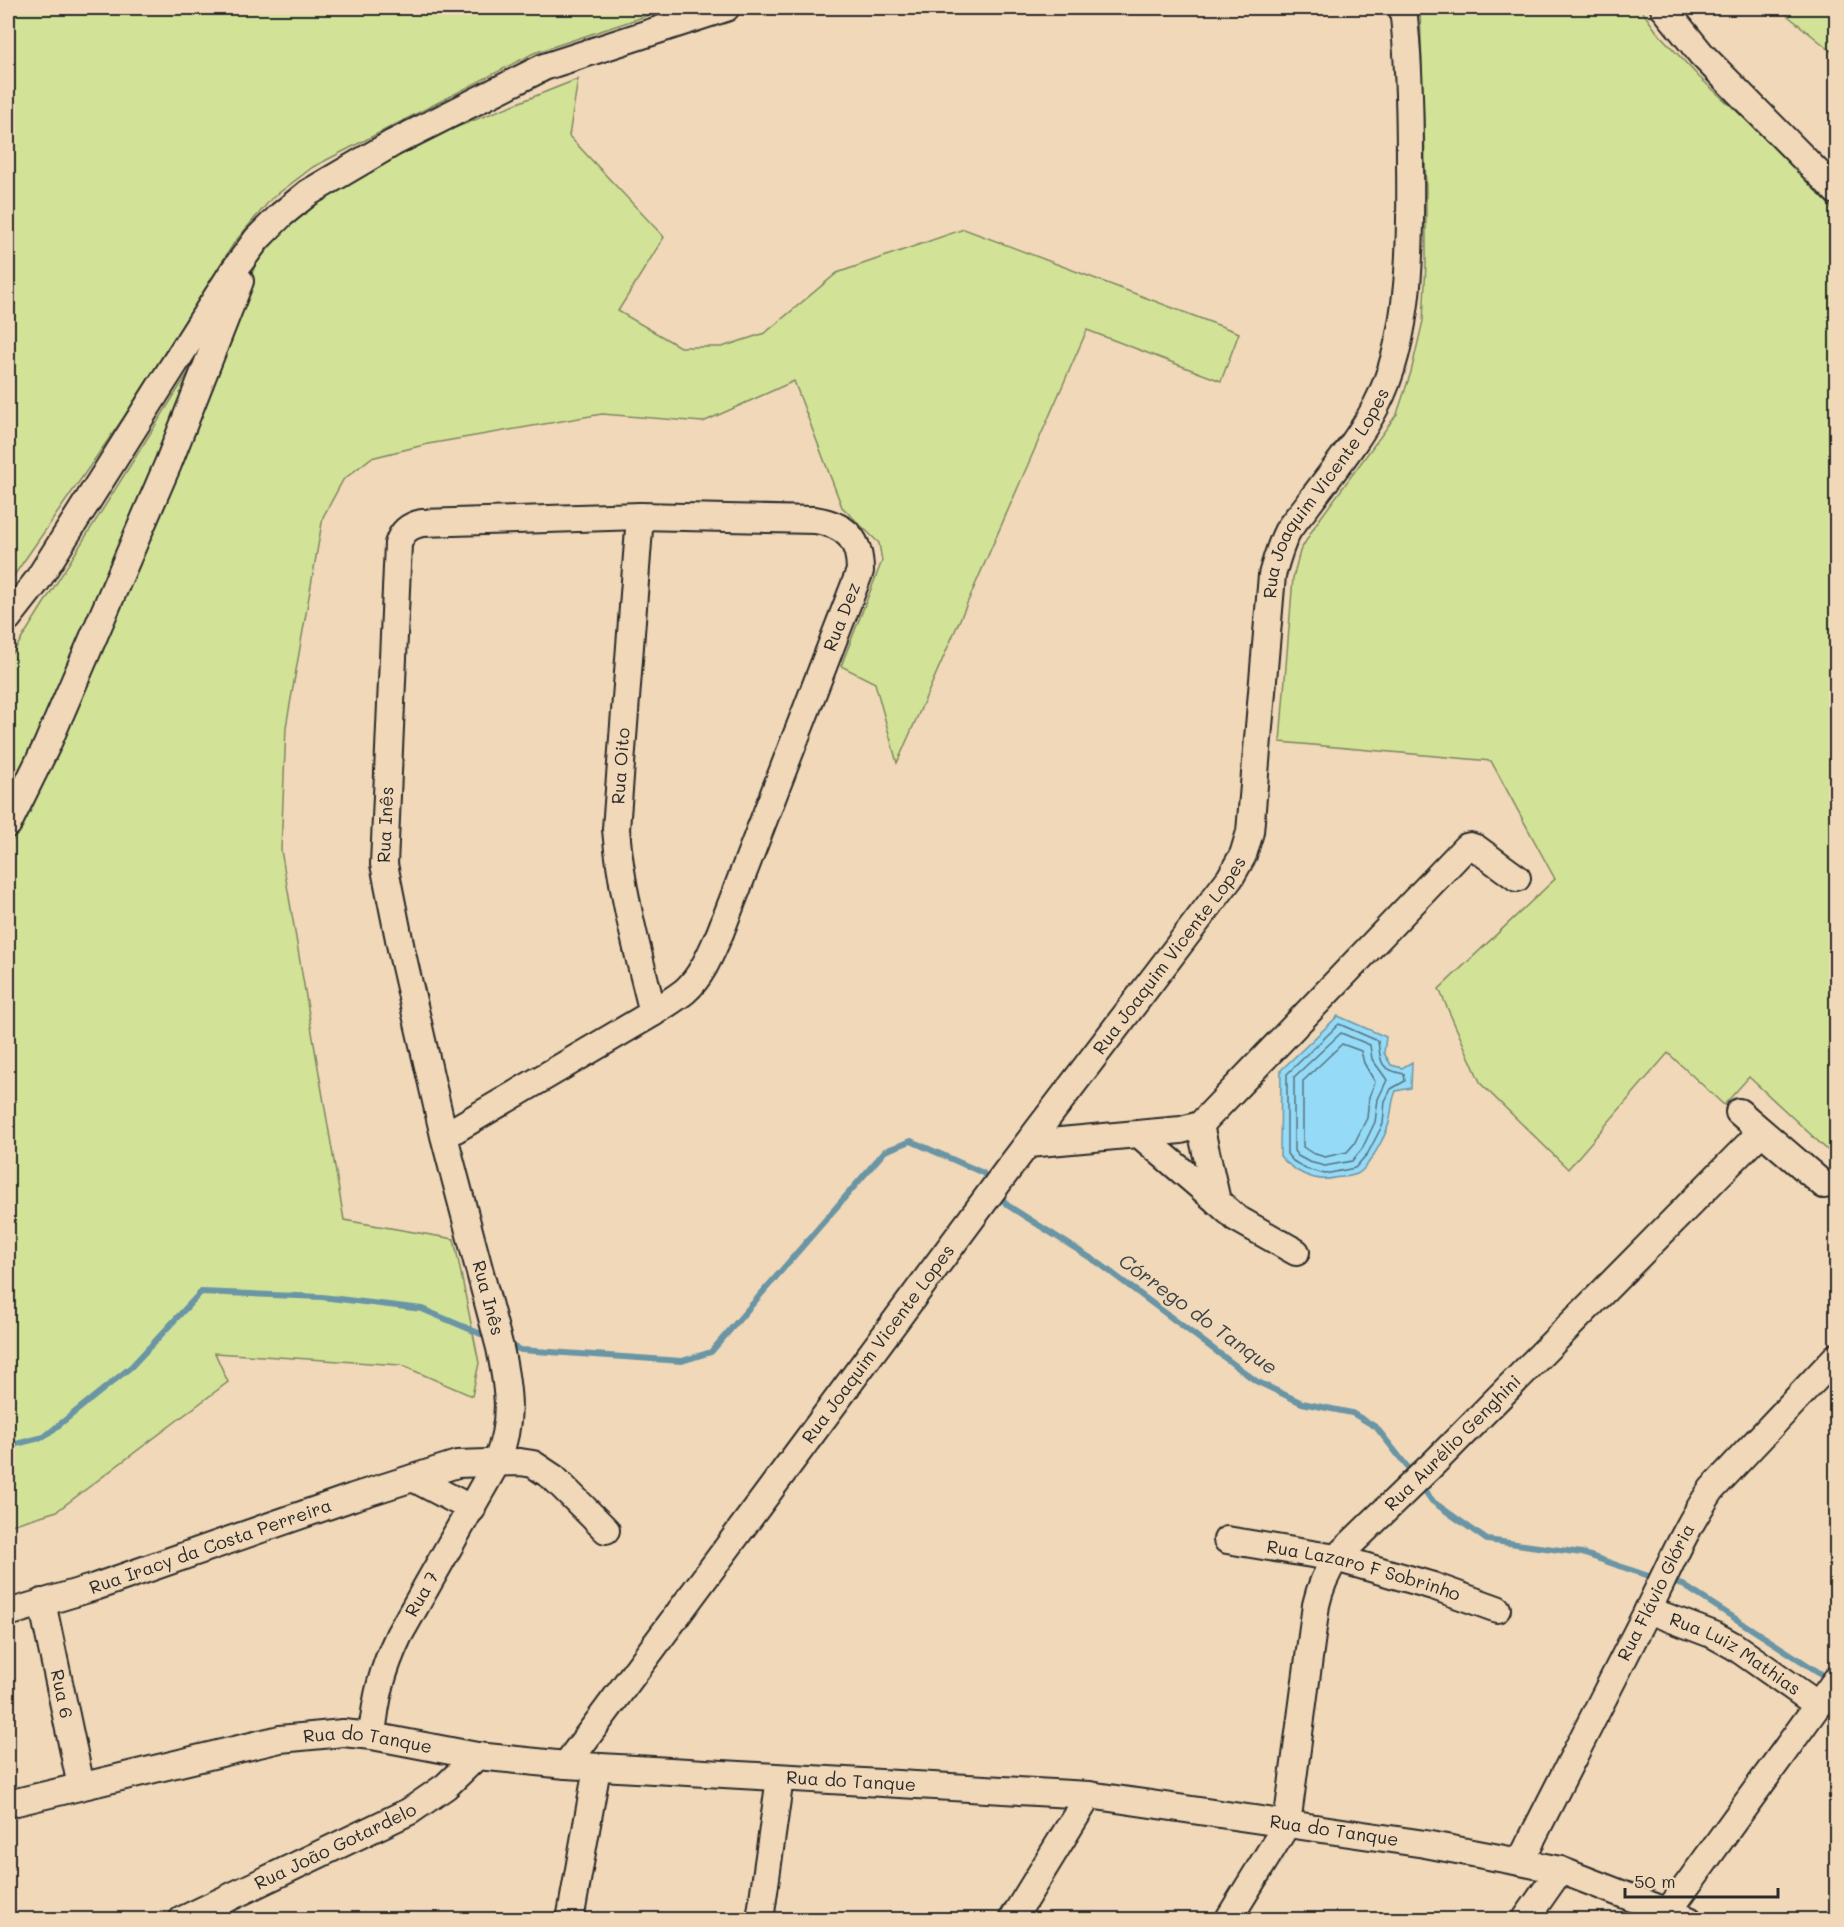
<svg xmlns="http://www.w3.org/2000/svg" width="1844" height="1927" viewBox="0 0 1844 1927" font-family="Mali,sans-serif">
<rect width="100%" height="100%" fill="#f0d8b8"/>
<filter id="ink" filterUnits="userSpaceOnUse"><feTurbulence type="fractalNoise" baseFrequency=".0167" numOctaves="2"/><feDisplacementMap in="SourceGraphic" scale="12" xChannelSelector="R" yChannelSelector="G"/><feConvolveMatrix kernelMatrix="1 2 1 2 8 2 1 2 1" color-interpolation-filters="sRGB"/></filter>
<g filter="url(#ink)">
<path fill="#d2e397" stroke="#7e8761" stroke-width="1.5" d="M8 8H670L534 53 313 167 271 199 234 243 124 417 8 584Z
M1420 8H1640L1657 32 1699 77 1785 155 1836 213V1158L1749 1077 1724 1105 1668 1053 1568 1169 1481 1084 1439 989 1555 879 1491 761 1280 742 1293 578 1300 551 1316 524 1397 414 1411 372 1423 321 1426 264V188Z
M1779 8H1836V55L1783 12Z
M578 79 569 136 664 237 618 311 680 347H722L765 333 837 273 964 229 1239 333 1221 381 1087 330 897 763 875 683 841 666 882 561 879 543 842 507 794 381 703 422 602 414 428 444 371 458 343 480 323 517 286 727 281 850 344 1220 454 1239 479 1363 472 1396 401 1365 215 1353 228 1382 57 1511 8 1526V848L33 800 198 418 256 263 293 220 338 188 437 135Z
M210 338 155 479 8 801V657L14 651Z"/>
<path fill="#95dbf7" stroke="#6b95a5" stroke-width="1.5" d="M1338 1016 1386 1037 1384 1053 1391 1065 1402 1068 1412 1062 1411 1088 1396 1091C1391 1102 1392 1112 1389 1123 1386 1135 1368 1169 1357 1174 1350 1177 1341 1177 1334 1178 1314 1183 1293 1171 1280 1156L1281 1070Z"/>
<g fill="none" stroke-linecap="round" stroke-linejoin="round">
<path stroke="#55717d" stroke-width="1.5" d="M1339 1024 1378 1041C1381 1063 1379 1069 1404 1074L1405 1081 1391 1089 1385 1101 1383 1124 1368 1153 1355 1168 1325 1174 1306 1169 1293 1161 1287 1154V1074Z
M1341 1033 1370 1045 1372 1059 1387 1080 1378 1099 1375 1122 1362 1149 1352 1161 1325 1166 1309 1162 1298 1156 1294 1151V1077Z
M1342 1044 1361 1051 1364 1063 1375 1082 1369 1097 1367 1118 1354 1144 1347 1152 1325 1157 1312 1153 1303 1147V1081Z"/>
<path stroke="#6b95a5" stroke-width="6" d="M999 1193 1007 1205 1100 1264 1256 1381 1302 1403 1352 1413 1376 1427 1413 1474
M506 1344 521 1350 682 1361 711 1352 885 1151 911 1141 983 1173 991 1183
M8 1446 44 1437 131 1367 201 1292 322 1297 422 1309 488 1337
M1421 1485 1432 1501 1487 1540 1582 1553 1657 1579
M1667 1581 1683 1585 1820 1673 1828 1682"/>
<g stroke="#2b2b2b" stroke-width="30">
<g id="minor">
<path d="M1664 8 1702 55 1836 191"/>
<path d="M640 516 616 829C621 892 638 952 653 1013"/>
<path d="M8 618 37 581 232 273 257 239 281 215 308 193 393 143 544 67 726 8"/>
<path d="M8 824 47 745 168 464 240 281"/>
<path d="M1739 1112 1824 1185"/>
<path d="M1200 1125 1217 1201 1236 1218 1296 1252"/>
<path d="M1140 1135 1217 1201"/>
<path d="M1028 1144 1181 1130 1200 1125 1466 847 1470 846 1476 848 1517 878"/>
<path d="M413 1478 472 1509"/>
<path id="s1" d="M1227 1540 1336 1558 1433 1586 1497 1609"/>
<path id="s2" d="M42 1602 81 1786"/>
<path id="s3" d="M1648 1610 1714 1635 1734 1646 1818 1705"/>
<path id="s4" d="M8 1613 95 1587 353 1497 457 1464 520 1462 533 1464 554 1478 606 1530"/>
<path id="s5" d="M372 1736C376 1696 382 1671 399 1635L497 1462C513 1419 509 1392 500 1348L444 1136 401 949 384 864 398 544C402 532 408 526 422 523L640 516 815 520C847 525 860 540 860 571L720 933C711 953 702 976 685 991 675 999 663 1006 653 1013L444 1136"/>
<path id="s6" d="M566 1765 1006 1172 1230 878 1243 855 1250 832 1272 575C1276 561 1280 546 1287 532 1293 522 1302 513 1309 503 1332 472 1358 441 1376 406 1412 338 1411 237 1410 161 1410 110 1409 59 1403 8"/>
<path id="s7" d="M8 1804 280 1739 343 1733 372 1736 477 1756 566 1765 1089 1795 1425 1844 1520 1862 1560 1870 1689 1920"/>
<path id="s8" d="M1520 1862C1561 1782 1601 1702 1642 1622 1665 1577 1683 1531 1712 1489L1836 1357"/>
<path id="s9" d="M182 1920 410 1811 446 1786 477 1756"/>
<path d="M570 1920 597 1768"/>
<path d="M760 1920 780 1778"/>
<path d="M1012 1920 1089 1795"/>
<path id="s10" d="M1228 1920 1287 1824 1316 1605C1320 1587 1326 1573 1336 1558L1435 1462 1761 1132"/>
<path d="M1525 1920 1560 1870"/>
<path d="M1662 1920 1836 1680"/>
</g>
</g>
<use href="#minor" stroke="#f0d8b8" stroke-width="26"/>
</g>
</g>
<g text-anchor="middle" stroke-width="5" stroke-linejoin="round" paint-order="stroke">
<g font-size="18" fill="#2b2b2b" stroke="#f0d8b8">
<text dy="6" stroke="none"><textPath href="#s6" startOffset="1514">Rua Joaquim Vicente Lopes</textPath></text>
<text transform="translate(842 617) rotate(-69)" y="6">Rua Dez</text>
<text transform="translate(621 766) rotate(-86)" y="6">Rua Oito</text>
<text dy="6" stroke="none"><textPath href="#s5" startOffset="957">Rua Inês</textPath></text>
<text dy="6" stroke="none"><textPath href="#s6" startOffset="1010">Rua Joaquim Vicente Lopes</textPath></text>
<text transform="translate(488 1298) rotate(75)" y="6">Rua Inês</text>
<text dy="6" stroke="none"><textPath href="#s6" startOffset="524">Rua Joaquim Vicente Lopes</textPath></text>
<text dy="6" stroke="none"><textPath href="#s10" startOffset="549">Rua Aurélio Genghini</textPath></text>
<text dy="6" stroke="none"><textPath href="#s4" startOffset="213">Rua Iracy da Costa Perreira</textPath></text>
<text dy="6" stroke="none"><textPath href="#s1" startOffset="140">Rua Lazaro F Sobrinho</textPath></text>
<text dy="6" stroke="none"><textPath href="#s8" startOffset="302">Rua Flávio Glória</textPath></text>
<text dy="6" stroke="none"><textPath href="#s5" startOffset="152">Rua 7</textPath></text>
<text dy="6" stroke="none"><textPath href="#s3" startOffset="98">Rua Luiz Mathias</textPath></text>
<text dy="6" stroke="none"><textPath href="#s2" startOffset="94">Rua 6</textPath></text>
<text dy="6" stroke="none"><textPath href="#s7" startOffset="368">Rua do Tanque</textPath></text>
<text dy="6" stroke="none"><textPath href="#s7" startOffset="854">Rua do Tanque</textPath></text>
<text dy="6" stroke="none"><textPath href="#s7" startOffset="1340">Rua do Tanque</textPath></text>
<text dy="6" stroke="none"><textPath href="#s9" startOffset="170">Rua João Gotardelo</textPath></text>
</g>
<g font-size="20" font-style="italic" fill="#3b454a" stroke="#f0d8b8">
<text transform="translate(1198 1314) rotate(36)" y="7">Córrego do Tanque</text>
</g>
</g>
<rect width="1844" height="1927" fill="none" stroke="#f0d8b8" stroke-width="30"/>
<rect x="15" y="15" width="1814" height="1897" fill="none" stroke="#2b2b2b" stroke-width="2" filter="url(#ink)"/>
<path d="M1625 1888v9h153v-9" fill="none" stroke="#2b2b2b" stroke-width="3"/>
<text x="1634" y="1888" font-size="18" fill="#2b2b2b" stroke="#f0d8b8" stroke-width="4.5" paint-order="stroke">50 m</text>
</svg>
